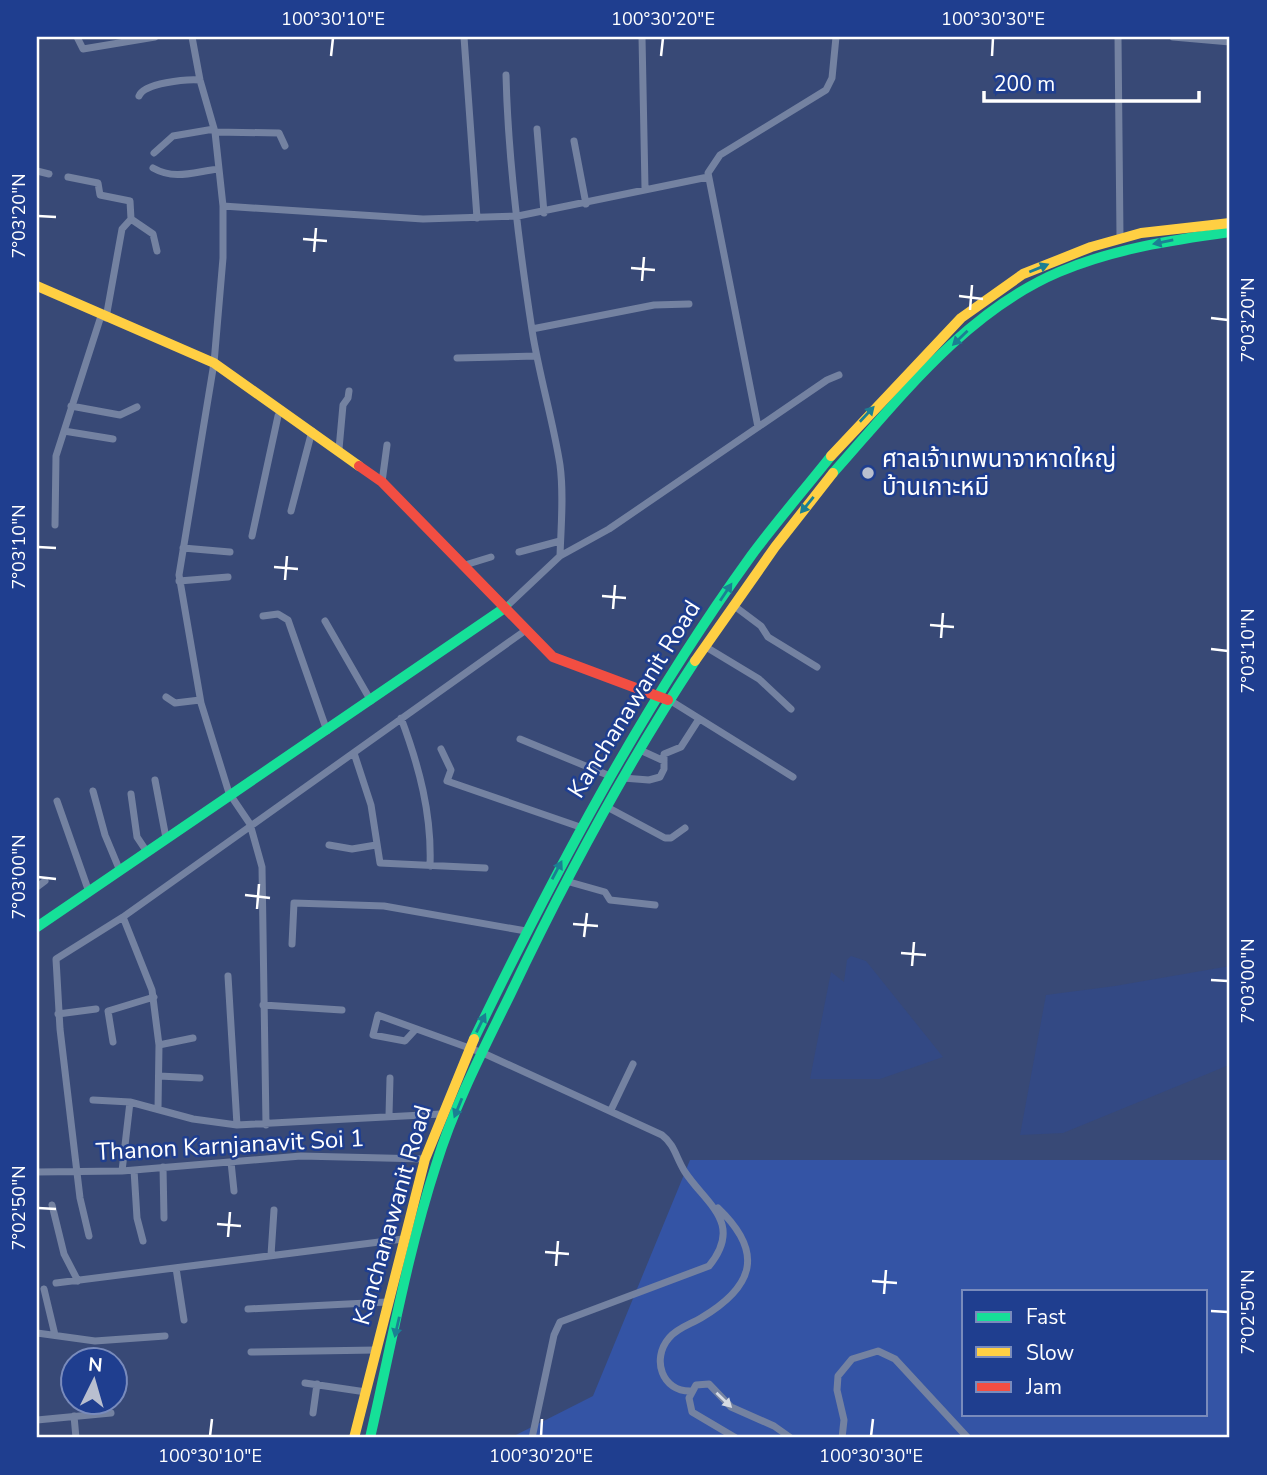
<svg xmlns="http://www.w3.org/2000/svg" width="1267" height="1475" viewBox="0 0 1267 1475" font-family="'Nunito Sans','Noto Sans Thai',sans-serif">
<rect width="100%" height="100%" fill="#384976"/>
<path fill="#3454a5" fill-rule="evenodd" d="M690 1160H1230V1438H510L593 1396ZM964 1291H1206V1414H964Z"/>
<path fill="#334984" d="M851 956 866 961 943 1057 880 1079H810L831 972 844 982 847 960Z
M1230 966 1229 1065 1063 1133 1020 1135 1046 995 1115 986Z"/>
<g fill="none" stroke-linecap="round" stroke-linejoin="round">
<path stroke="#7482a1" stroke-width="7" d="M77 37 83 49 155 37
M192 37 200 80 215 132 223 206V258L214 363 179 575 201 703 229 793 250 824 262 867 266 1125
M464 37 477 218
M642 37 645 188
M1118 37 1120 237
M1173 37 1230 42
M139 96C144 83 186 79 200 80
M537 129 544 213
M215 132 279 133 285 146
M574 141 586 204
M154 153 173 136 214 129
M153 168C176 181 196 171 219 169
M37 171 49 174
M68 177 98 183 100 195 130 201 131 219 122 229 106 318
M223 206 423 219 518 216 708 177
M131 219 153 234 157 251
M532 329 654 305 689 304
M457 358 536 356
M71 406 120 415 137 407
M758 427 708 173 720 155 826 90 832 78 836 37
M64 431 113 439
M339 449 343 405 348 398 349 391
M382 482 387 445
M291 511 312 431
M55 525 56 456 101 316
M252 536 278 416 282 410
M183 548 230 552
M519 552 560 541
M560 556 609 529 827 380 839 375
M465 565 491 557
M179 581 228 577
M733 605 761 626 768 637 817 667
M506 607 560 556C561 526 564 494 560 465 553 420 539 375 532 330 519 246 508 160 506 75
M263 616 278 614 288 620 327 731
M325 621 371 701
M706 647 759 679 791 709
M166 697 175 703 200 700
M671 701 793 777
M401 718C419 766 432 814 430 866
M520 739 610 776
M441 749 451 770 447 781 580 827
M640 750 664 761
M354 753 371 805 380 863 485 868
M623 778 649 780 660 777 664 769V754L681 747 699 719
M155 780 166 838
M93 791 105 835 120 871
M131 794 137 837 147 852
M57 801 89 892
M607 807 665 838H671L685 828
M329 845 352 849 376 845
M566 881 605 892 610 900 655 905
M37 887 45 881
M123 917 152 990 159 1045 158 1109
M292 944 294 903 384 906 526 931
M228 976 237 1125
M263 1005 342 1010
M58 1014 96 1009
M416 1029 405 1041 373 1035 378 1015 483 1053 662 1135C675 1145 676 1158 685 1172 706 1204 744 1223 709 1266L560 1322 554 1335 532 1438
M113 1042 108 1011 154 997
M159 1045 193 1038
M159 1076 200 1078
M93 1100 130 1102
M611 1110 633 1064
M389 1115 390 1078
M231 1162 234 1191
M163 1167 164 1218
M134 1170 137 1218 143 1241
M122 1171 130 1102 193 1119 237 1125 441 1114
M37 1172 122 1171 301 1156 425 1159
M52 1205 64 1254 78 1281
M89 1236 80 1198 60 1029 56 959 123 917 526 630
M271 1255 274 1210
M176 1268 184 1320
M56 1283 403 1239
M44 1289 55 1335
M248 1309 387 1302
M37 1333 95 1341 165 1336
M251 1352 376 1350
M305 1383 366 1392
M691 1391C662 1392 651 1359 669 1338 677 1328 691 1324 701 1318 755 1286 764 1252 718 1208
M313 1413 317 1384
M74 1416 76 1438
M37 1420 111 1413
M736 1438 692 1412 689 1398 696 1385 709 1384 731 1407 774 1426 791 1438
M842 1438 844 1420 837 1390 838 1376 852 1359 878 1351 895 1359 968 1438"/>
<path stroke="#16e098" stroke-width="10" d="M833 473C899 399 965 312 1059 272 1113 249 1172 240 1230 232
M37 927 506 607
M474 1039C555 872 642 707 751 556 776 522 804 490 831 456
M370 1438C391 1347 407 1254 436 1165 454 1106 483 1050 510 995 565 879 625 767 695 661"/>
<path stroke="#ffcf43" stroke-width="10" d="M37 286 214 363 359 466
M831 456 961 318 1023 274 1091 247 1141 233 1230 223
M695 661 775 547 833 473
M354 1438 425 1159 474 1039"/>
<path stroke="#f24e42" stroke-width="10" d="M359 466 382 482 553 657 668 700"/>
</g>
<defs><path id="oneway-solid" d="M-6-.8H1V-3.2L6.5 0L1 3.2V.8H-6Z" transform="scale(1.75)"/></defs>
<g fill="#1b7f93">
<use href="#oneway-solid" transform="translate(1163 242) rotate(168)"/>
<use href="#oneway-solid" transform="translate(1039 268) rotate(-22)"/>
<use href="#oneway-solid" transform="translate(960 338) rotate(136)"/>
<use href="#oneway-solid" transform="translate(867 414) rotate(-47)"/>
<use href="#oneway-solid" transform="translate(807 505) rotate(129)"/>
<use href="#oneway-solid" transform="translate(726 592) rotate(-56)"/>
<use href="#oneway-solid" transform="translate(557 870) rotate(-62)"/>
<use href="#oneway-solid" transform="translate(481 1023) rotate(-64)"/>
<use href="#oneway-solid" transform="translate(458 1108) rotate(112)"/>
<use href="#oneway-solid" transform="translate(397 1327) rotate(103)"/>
</g>
<use fill="#d5dae3" href="#oneway-solid" transform="translate(724 1400) rotate(44)"/>
<path fill="none" stroke="#fff" stroke-width="2.5" d="M331 56 333 38M661 56 663 38M992 56 993 38M38 216 56 217M303 239 327 241M314 252 316 228M631 268 655 270M642 281 644 257M959 296 983 299M970 310 972 285M1211 318 1228 320M38 547 56 548M274 567 298 569M285 580 287 556M602 596 626 598M613 609 615 585M930 625 954 627M941 638 943 613M1211 649 1228 651M38 877 56 879M245 895 270 898M257 909 259 884M573 924 598 926M584 937 587 913M901 953 926 955M912 966 914 942M1211 980 1228 981M38 1208 56 1209M217 1224 241 1226M228 1237 230 1212M545 1252 569 1254M556 1266 558 1241M872 1281 897 1283M884 1294 886 1270M1211 1311 1228 1312M210 1436 212 1419M541 1436 542 1419M871 1436 873 1419"/>
<circle fill="#b9bfcf" stroke="#1f3e8f" stroke-width="2.5" cx="868" cy="473" r="7"/>
<g text-anchor="middle" stroke-width="5" stroke-linejoin="round" paint-order="stroke">
<g font-size="24" fill="#fff" stroke="#1f3e8f" text-anchor="start">
<text x="882" y="467">ศาลเจ้าเทพนาจาหาดใหญ่<tspan x="882" dy="28">บ้านเกาะหมี</tspan></text>
</g>
<g font-size="24" fill="#fff" stroke="#1f3e8f">
<text transform="translate(634 699) rotate(-58)" y="8">Kanchanawanit Road</text>
<text transform="translate(230 1145) rotate(-3)" y="8">Thanon Karnjanavit Soi 1</text>
<text transform="translate(392 1215) rotate(-74)" y="8">Kanchanawanit Road</text>
</g>
</g>
<rect width="1267" height="1475" fill="none" stroke="#1f3e8f" stroke-width="77"/>
<rect x="962" y="1290" width="245" height="126" fill="#1f3e8f" stroke="#798bbc" stroke-width="2"/>
<rect x="976" y="1312" width="35" height="10" fill="#16e098" stroke="#798bbc" stroke-width="2"/>
<text x="1026" y="1324" font-size="21" fill="#ffffff">Fast</text>
<rect x="976" y="1347" width="35" height="10" fill="#ffcf43" stroke="#798bbc" stroke-width="2"/>
<text x="1026" y="1360" font-size="21" fill="#ffffff">Slow</text>
<rect x="976" y="1382" width="35" height="10" fill="#f24e42" stroke="#798bbc" stroke-width="2"/>
<text x="1026" y="1394" font-size="21" fill="#ffffff">Jam</text>
<g transform="translate(94 1381) rotate(5)"><circle r="33" fill="#1f3e8f" stroke="#798bbc" stroke-width="2"/>
<path d="M0-5L12 26L0 18L-12 26Z" fill="#b9bfcf"/>
<text y="-10" font-size="19" font-weight="bold" text-anchor="middle" fill="#ffffff">N</text>
</g>
<path d="M984 91v10h215v-10" fill="none" stroke="#ffffff" stroke-width="3.5"/>
<text x="994" y="91" font-size="21" fill="#ffffff" stroke="#1f3e8f" stroke-width="5" paint-order="stroke">200 m</text>
<rect x="38" y="38" width="1190" height="1398" fill="none" stroke="#fff" stroke-width="2.5"/>
<g font-size="18" text-anchor="middle" fill="#fff">
<text x="333" y="25">100°30'10"E</text>
<text x="663" y="25">100°30'20"E</text>
<text x="993" y="25">100°30'30"E</text>
<text transform="translate(19 216) rotate(-90)" y="6">7°03'20"N</text>
<text transform="translate(1248 320) rotate(-90)" y="6">7°03'20"N</text>
<text transform="translate(19 547) rotate(-90)" y="6">7°03'10"N</text>
<text transform="translate(1248 651) rotate(-90)" y="6">7°03'10"N</text>
<text transform="translate(19 877) rotate(-90)" y="6">7°03'00"N</text>
<text transform="translate(1248 981) rotate(-90)" y="6">7°03'00"N</text>
<text transform="translate(19 1208) rotate(-90)" y="6">7°02'50"N</text>
<text transform="translate(1248 1312) rotate(-90)" y="6">7°02'50"N</text>
<text x="210" y="1462">100°30'10"E</text>
<text x="541" y="1462">100°30'20"E</text>
<text x="871" y="1462">100°30'30"E</text>
</g>
</svg>
